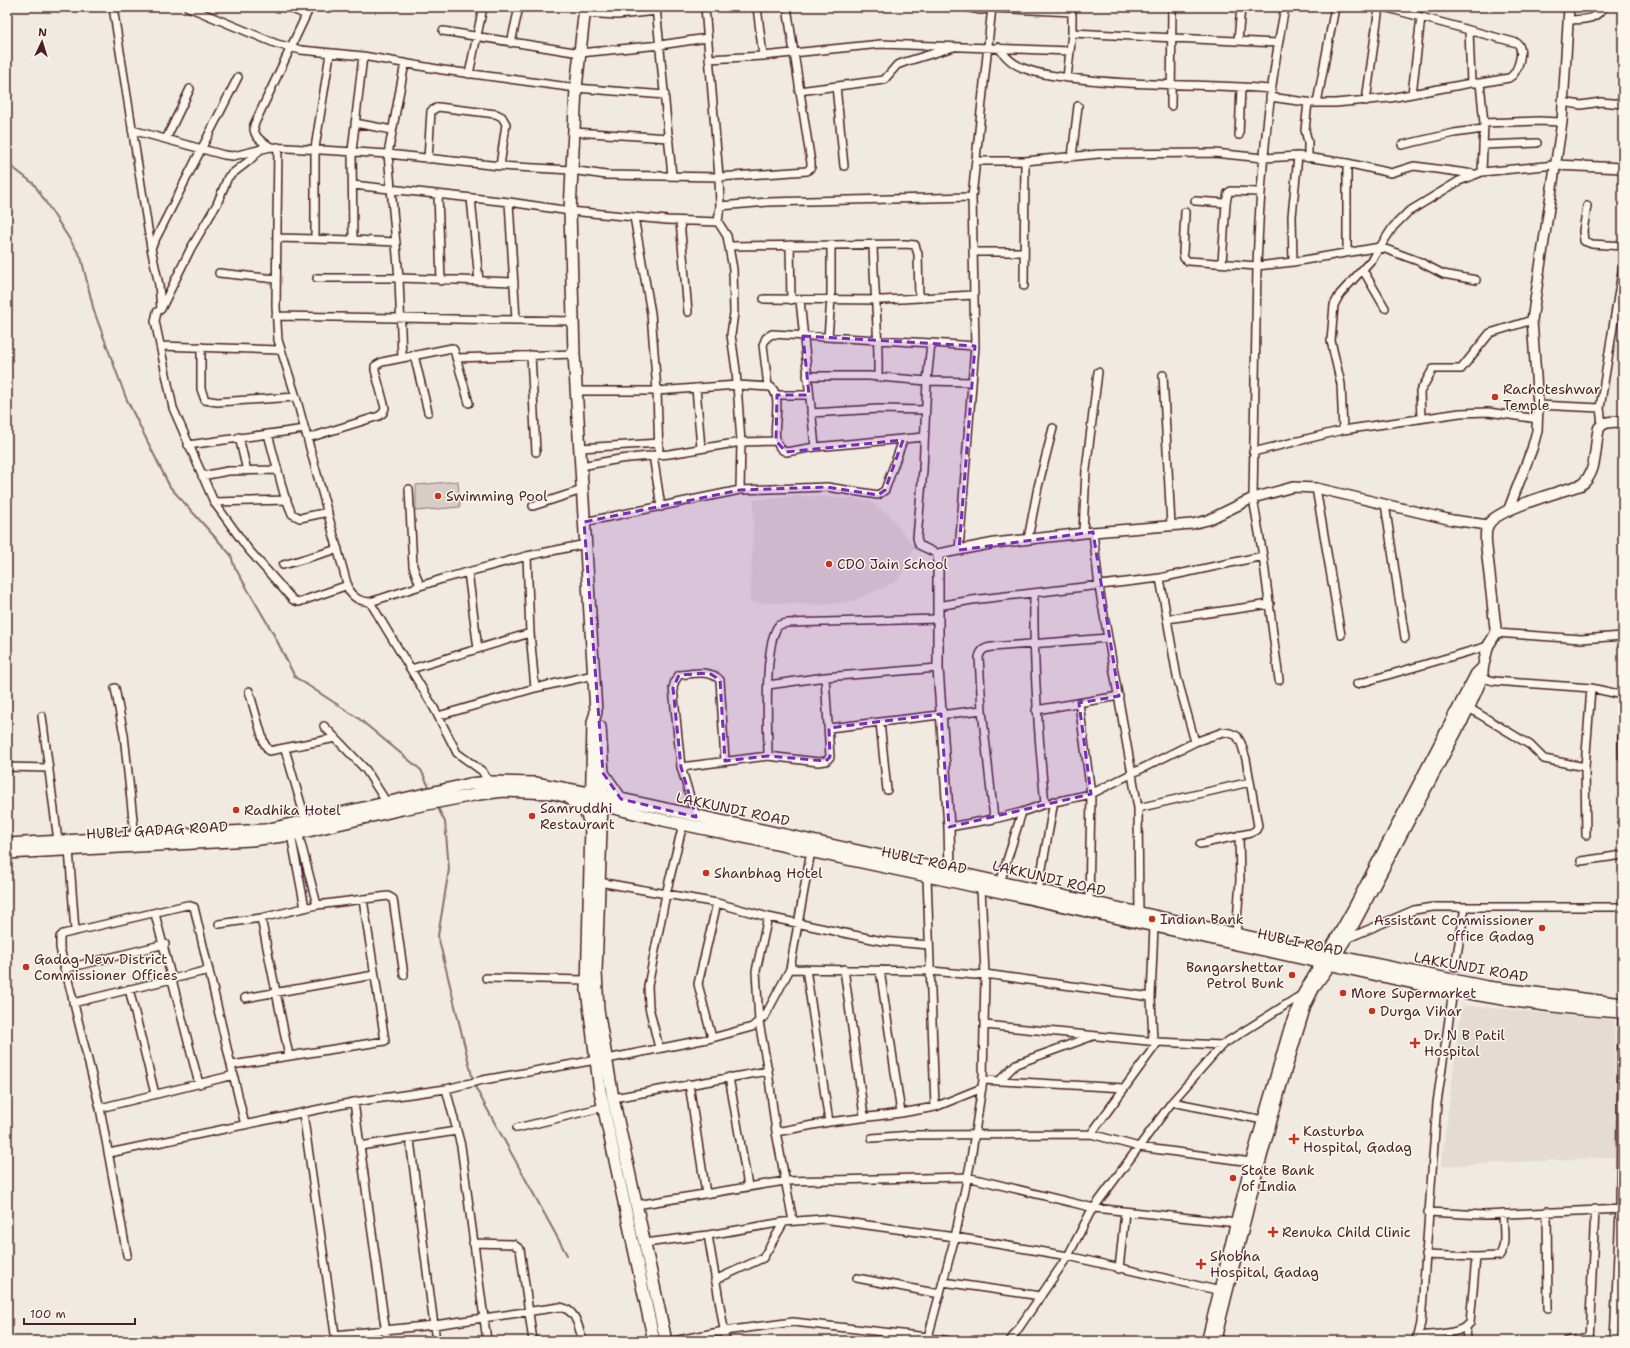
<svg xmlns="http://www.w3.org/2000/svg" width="1630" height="1348" viewBox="0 0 1630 1348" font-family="'Shantell Sans',sans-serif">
<rect width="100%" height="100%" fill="#f0eae0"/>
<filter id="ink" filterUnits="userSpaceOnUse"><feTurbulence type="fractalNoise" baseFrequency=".025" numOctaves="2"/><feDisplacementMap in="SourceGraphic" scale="8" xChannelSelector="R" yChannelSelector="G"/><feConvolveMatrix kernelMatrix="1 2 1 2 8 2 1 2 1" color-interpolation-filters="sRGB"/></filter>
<g filter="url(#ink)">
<path fill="#e4dbd2" d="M799 496 836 497 869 501 890 516 914 547 898 581 853 601 824 605 750 602 754 500Z
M1462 1005 1614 1020 1616 1157 1441 1166Z"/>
<path fill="#d8ccc6" stroke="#917678" d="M458 481 460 507 416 511V485Z"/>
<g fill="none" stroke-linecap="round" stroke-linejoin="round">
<path stroke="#8c6f72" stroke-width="2" d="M7 163 34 184 81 257 94 311 126 398 170 487 231 555 234 566 273 633 295 677 358 718 421 770 430 789
M437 806 445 822 449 869 438 936 473 1080
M474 1085 567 1255"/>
<g stroke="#4a1f2b" stroke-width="10">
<path id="minor" d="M113 7 151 248 159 285 161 309 157 312 155 321 173 408 214 502 248 549 293 600 299 602 348 585
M188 7 277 44 301 50 363 56 443 70 576 88 665 95
M288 7 306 15
M656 7 672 176
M705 7 719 177 720 206 718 222
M757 7 763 56
M965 7 981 10 992 8 1072 12
M1285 7C1268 94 1260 177 1257 266L1293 262 1380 247 1418 261 1443 274 1476 280
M584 13 617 15 657 11
M1568 20C1584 19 1594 21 1604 7
M1469 30 1471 83
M443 31 580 53 660 45 707 38
M1072 33 1278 43
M1238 41 1241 7
M511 43 519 7
M998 47C1005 56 1012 64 1023 68 1041 75 1061 77 1080 79 1143 87 1207 83 1271 89
M709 59 763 56 881 44 1070 51
M469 74 483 7
M1067 78 1072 33V7
M1480 83 1484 123 1482 172
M836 86 844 166
M799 91 884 80 897 65 905 62 954 47
M1412 94 1421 17
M1270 97 1313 103H1335L1390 98 1471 83H1480L1509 78C1518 73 1525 50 1517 43L1384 7
M1366 101 1379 7
M1562 102 1581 105 1601 102 1623 104
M1317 103 1335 7
M1171 106 1172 7
M355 123 392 130
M1484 123 1538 121 1562 122
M132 130 224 155 233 156 271 147 388 154 500 166 571 170 606 175 719 177 807 171 811 167V163L787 7
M574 132 669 138
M1239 135 1241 87
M166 139 190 89
M1402 145 1454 133 1483 129
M1483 145 1537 143
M271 147C261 141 253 137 254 125L310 7
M278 147 276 306 278 340 296 397 349 591C355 599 360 601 370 602L442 579 527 556 586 544
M1072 157 1078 106
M1308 158V142L1305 130 1308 102
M428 159 431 111 438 107 496 114 502 117 506 124 500 166
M976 161H1025L1099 154 1214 153 1263 158 1298 156 1347 163 1391 173 1414 166 1474 174
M353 185 509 202 570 211 667 220 718 222 727 236 733 269 734 313 731 335 736 370 741 442 669 454 620 459 581 466
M438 194 441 281
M471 198 479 281
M1195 201 1226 203 1228 193 1231 191 1259 192
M509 202 516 320
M720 206 768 202 972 197
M1587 206 1583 231 1584 241 1592 244 1623 246
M1185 212 1183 253 1184 258 1188 261 1257 266 1253 498 1263 556 1279 680
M634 217 651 313 657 391 737 385 771 387C787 402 763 442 786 452L815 447 924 437
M680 221 688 312
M277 238 353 240 352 151 363 56
M315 239V148L330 54
M353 240 396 242
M873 244C874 289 879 332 878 376
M790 245 791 300
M729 246 831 245
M151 248 238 77
M973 252H1024
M1347 252V163
M1293 262 1292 216 1298 156
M1222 263 1226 203
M1363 270 1385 308
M219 273 276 279
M317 278H399L514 282
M1024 286 1025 161
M764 299 883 300 974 295
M800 300 815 447
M161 309 191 248 217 204 228 177 250 160 262 148
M276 316 573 321
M828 337 831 299V245L906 244 915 245 918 254 919 297
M931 343 975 346
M160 346 280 350
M201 347V389L205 400 217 402 296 397
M414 355 428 412
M531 355 536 452
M402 358 399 278 388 154 405 63
M456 358 574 354
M1163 375 1171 525
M807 376H869L927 381 923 470 917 538 919 545 938 554
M768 386 763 345 766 338 772 334 931 343 927 381 972 382
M696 388 701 448
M577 391H657L659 455
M777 395H809
M1538 405 1600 408
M811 413 878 409 925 410
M1421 419 1420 392 1433 369H1461L1490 333 1532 320
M1602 424 1600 408 1623 265
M1343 430 1341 384 1331 341 1334 305 1340 294 1373 258 1393 227 1408 212 1459 181 1482 172 1555 165
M268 434 284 494 292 514 300 518 328 512
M239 437 247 471
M308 438 379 416 383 413 385 408 375 370V366L382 362 452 348 454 350 469 403
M188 445 305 429
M580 448 659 443
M1253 452 1343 430 1460 413 1488 412 1538 419
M653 455 661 507
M202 476 228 471 278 470
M1316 488 1341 635
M409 489 413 566 420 586
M740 490 741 442 776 441
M214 502 287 500
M1385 504 1405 638
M533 506 582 490
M584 522 740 490 827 487 878 495 885 490 903 440
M1093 532 1099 587 1138 808 1139 914
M1083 533 1086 470 1098 372
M1028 539 1038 487 1053 428
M959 550 975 346 972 197 992 7
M527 556 530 633 535 688
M283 565 338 549
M468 572 478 649
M1160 578 1177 677 1195 742
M1034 593C1033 664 1038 733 1045 804
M370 602 434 708 457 753 482 771 489 782
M938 606 972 600 1160 578 1263 556
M1167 619 1270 604
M1496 633 1581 639 1623 636
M411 669 530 633
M1482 678 1494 681 1591 688 1623 695
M1357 684 1488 646
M768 685 825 677 938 668
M115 688 124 735 135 838
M249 691 264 743 269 751 336 738
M1079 703 1091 794 1089 903
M1469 708 1530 745 1544 759 1585 767
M1036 710 1119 696
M42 716 58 841
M438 716 535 688 594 675
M880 722 887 790
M324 726 366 770 387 803
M829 728 982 710
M285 749 306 821
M768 756 818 762 826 761 830 757 825 677
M1622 756V694
M7 767 49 768
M681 767 768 756C768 730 763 642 779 625L787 623 938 619
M1138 808 1250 782
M696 817 681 767 673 688 675 681 679 675C693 674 710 669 720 680L725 761
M994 819 982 710 979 657C981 650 984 648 992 647L1108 638
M949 827 994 819 1022 812 1045 804 1091 794 1195 742 1223 732 1230 733 1237 736 1241 743 1246 759 1258 826 1256 830 1251 833 1200 844
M298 832 317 905
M291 835 305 908
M1586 835 1585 767 1591 688
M69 849 75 931
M1581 861 1623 855
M927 877 935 1107
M599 882 717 903 768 917 882 941 929 945
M1000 883 1022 812
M1038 891 1054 801
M155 914 199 1084
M768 917 756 971 759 1022 768 1071 776 1132 793 1221
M261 918 289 1056
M219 924 261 918 317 905 388 896 393 899 404 975
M1236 935 1240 880 1239 835
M1346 939 1414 910 1433 907H1623
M1455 967 1465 907
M64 969 165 944
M790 969 811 851
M806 969 829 1122
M844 969 864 1116
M880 970 901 1113
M486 978 587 980
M129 989 155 1094
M245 998 374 975
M73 1003 209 970
M985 1025 1158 1042 1222 1045
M712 1038 698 984 717 903
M1153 1041 1151 997 1154 926
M659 1048 649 1007 648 986 666 894 683 824
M607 1059 712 1038 752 1027 765 1016 790 969 931 971 975 975 985 974 1151 997
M232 1065 385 1041 363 899
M729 1077 748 1186
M983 1080 1124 1088
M999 1081 1016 1064 1093 1036
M689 1084 706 1194
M446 1089 461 1146 487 1341
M613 1098 768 1071
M354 1102 387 1341
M1172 1102 1263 1120
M100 1108 234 1075
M303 1113 336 1341
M517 1128 604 1107
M776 1132 829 1122 901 1113 935 1107 982 1088
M1091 1134 1158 1042
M872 1138 912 1135 1091 1134 1139 1147 1251 1162
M410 1140 436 1341
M360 1146 456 1131
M109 1153 354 1102 446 1089 483 1080 596 1060
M636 1205 785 1181 967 1177 1094 1208 1237 1223
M1547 1211 1548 1308
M1428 1212 1483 1215 1623 1209
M708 1235 726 1341
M473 1243 513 1244 520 1249 533 1341
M645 1243 708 1235 784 1222 823 1219 955 1237 1068 1256 1221 1291
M127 1255 100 1108 60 948V937L63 934 187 905 194 907 245 1125
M1425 1255 1476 1257 1499 1256C1507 1246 1503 1226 1503 1214
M1119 1269 1125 1212
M857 1278 940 1294
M715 1280 763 1258 784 1222
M943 1282 1041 1296
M1466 1327 1467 1341
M335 1335 434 1325 560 1307C577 1310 578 1327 583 1341
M1418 1336C1433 1334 1460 1335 1470 1323L1476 1257
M673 1341 724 1331 793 1322 928 1337 948 1341
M927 1341 955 1237 970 1165 983 1080 985 974 981 888
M1010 1341 1068 1256 1090 1213 1172 1102 1222 1045 1303 994
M1414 1341 1418 1336 1421 1323 1437 1103 1453 991
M1567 1341 1589 1337
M1589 1341 1595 1209
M1614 1341 1620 1210 1622 1012"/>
</g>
<g stroke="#4a1f2b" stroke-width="12">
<path id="tertiary" d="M1555 165 1623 168
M1508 511 1532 449 1537 431 1538 405 1532 320 1562 122 1569 7
M950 871 949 827 938 668V554L995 543 1093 532 1192 524 1208 520 1253 498 1293 487 1316 488 1452 520 1488 525"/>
</g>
<g stroke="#4a1f2b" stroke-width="13">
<path id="secondary" d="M1327 955 1353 909 1476 674 1483 667
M1335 956 1346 939 1469 708 1482 678 1483 667 1488 646 1496 633 1486 543C1486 537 1485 531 1488 525 1496 509 1562 491 1581 485 1598 473 1594 447 1599 428 1605 420 1614 422 1623 422
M1207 1341 1251 1162 1290 1027 1303 994 1322 962
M1215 1341 1254 1184 1281 1086 1306 1004 1315 986 1331 964"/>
</g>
<g stroke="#4a1f2b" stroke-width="14">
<path id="primary" d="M585 7 576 88 570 211 574 354 596 712 593 722 591 825
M1454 715 1462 721
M600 727 603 773 596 972 598 1010 613 1098 666 1341
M603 773 621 799
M571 800 586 813 591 825 587 990 600 1091 654 1341
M7 844 265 830 470 784 489 782 535 783 621 799 1335 956 1487 987 1623 1004
M7 853 251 840 291 835 402 809 479 794 504 791 552 793 663 820 951 881 1414 983C1482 996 1553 1009 1623 1012"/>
</g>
<use href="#minor" stroke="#fbf7ec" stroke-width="7"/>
<use href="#tertiary" stroke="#fbf7ec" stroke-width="9"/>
<use href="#secondary" stroke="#fbf7ec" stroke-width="10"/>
<use href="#primary" stroke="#fbf7ec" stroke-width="11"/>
</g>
</g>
<path fill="#7b2cbf" fill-opacity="0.2" stroke="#7b2cbf" stroke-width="3" stroke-dasharray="8 5" stroke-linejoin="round" d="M803 336 975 346 959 550 1093 532 1119 696 1079 703 1091 794 949 827 941 714 829 728 830 757 826 761 768 756 725 761 720 680 709 673 679 675 673 688 681 767 696 817 621 799 603 773 584 522 740 490 827 487 878 495 885 490 903 440 786 452 776 441 777 395H809Z"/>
<g fill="#c8321e" stroke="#fbf7ec" stroke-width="1.5">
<circle cx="1495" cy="397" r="4"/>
<circle cx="438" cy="496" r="4"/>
<circle cx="829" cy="564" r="4"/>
<circle cx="236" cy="810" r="4"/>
<circle cx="532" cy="816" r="4"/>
<circle cx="706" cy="873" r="4"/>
<circle cx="1152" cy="919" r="4"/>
<circle cx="1542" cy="928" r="4"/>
<circle cx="26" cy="967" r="4"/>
<circle cx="1292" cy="975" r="4"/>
<circle cx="1343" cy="993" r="4"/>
<circle cx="1372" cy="1011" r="4"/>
<path d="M1413 1037h4v4h4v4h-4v4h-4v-4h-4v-4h4z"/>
<path d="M1292 1133h4v4h4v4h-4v4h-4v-4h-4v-4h4z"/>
<circle cx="1233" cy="1178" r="4"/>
<path d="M1271 1226h4v4h4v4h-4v4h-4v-4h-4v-4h4z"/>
<path d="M1199 1258h4v4h4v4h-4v4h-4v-4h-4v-4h4z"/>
</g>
<g text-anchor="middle" stroke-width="3" stroke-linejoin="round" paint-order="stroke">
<g font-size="14" fill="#4a1f2b" stroke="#fbf7ec" text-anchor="start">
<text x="1503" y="394">Rachoteshwar<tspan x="1503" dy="16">Temple</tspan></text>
<text x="446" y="501">Swimming Pool</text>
<text x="837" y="569">CDO Jain School</text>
<text x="540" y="813">Samruddhi<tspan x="540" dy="16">Restaurant</tspan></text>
<text x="244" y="815">Radhika Hotel</text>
<text x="714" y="878">Shanbhag Hotel</text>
<text x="1160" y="924">Indian Bank</text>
<text x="1534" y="925" text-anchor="end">Assistant Commissioner<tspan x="1534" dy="16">office Gadag</tspan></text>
<text x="34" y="964">Gadag New District<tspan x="34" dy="16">Commissioner Offices</tspan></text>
<text x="1284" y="972" text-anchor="end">Bangarshettar<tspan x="1284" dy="16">Petrol Bunk</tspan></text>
<text x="1351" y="998">More Supermarket</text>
<text x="1380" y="1016">Durga Vihar</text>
<text x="1424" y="1040">Dr. N B Patil<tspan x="1424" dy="16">Hospital</tspan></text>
<text x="1303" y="1136">Kasturba<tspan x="1303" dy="16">Hospital, Gadag</tspan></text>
<text x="1241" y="1175">State Bank<tspan x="1241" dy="16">of India</tspan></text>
<text x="1282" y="1237">Renuka Child Clinic</text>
<text x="1210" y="1261">Shobha<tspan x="1210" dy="16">Hospital, Gadag</tspan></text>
</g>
<g font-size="14" fill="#4a1f2b" stroke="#fbf7ec">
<text transform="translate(733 809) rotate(12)" y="5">LAKKUNDI ROAD</text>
<text transform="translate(157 830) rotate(-3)" y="5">HUBLI GADAG ROAD</text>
<text transform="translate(924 860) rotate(12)" y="5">HUBLI ROAD</text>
<text transform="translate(1049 878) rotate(13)" y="5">LAKKUNDI ROAD</text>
<text transform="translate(1300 942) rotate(12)" y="5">HUBLI ROAD</text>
<text transform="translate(1471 967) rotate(10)" y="5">LAKKUNDI ROAD</text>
</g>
</g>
<rect width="1630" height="1348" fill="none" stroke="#fbf7ec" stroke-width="24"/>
<rect x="12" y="12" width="1606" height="1324" fill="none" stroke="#4a1f2b" stroke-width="1.5" filter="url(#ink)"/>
<g transform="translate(42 42) rotate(4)" stroke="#fbf7ec" stroke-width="3" paint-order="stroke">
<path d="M0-3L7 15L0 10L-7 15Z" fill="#4a1f2b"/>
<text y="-6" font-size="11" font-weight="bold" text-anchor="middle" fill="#4a1f2b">N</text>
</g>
<path d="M24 1318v6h111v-6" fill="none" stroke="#4a1f2b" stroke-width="2"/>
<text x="30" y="1318" font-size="12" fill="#4a1f2b" stroke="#fbf7ec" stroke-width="3" paint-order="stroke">100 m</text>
</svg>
